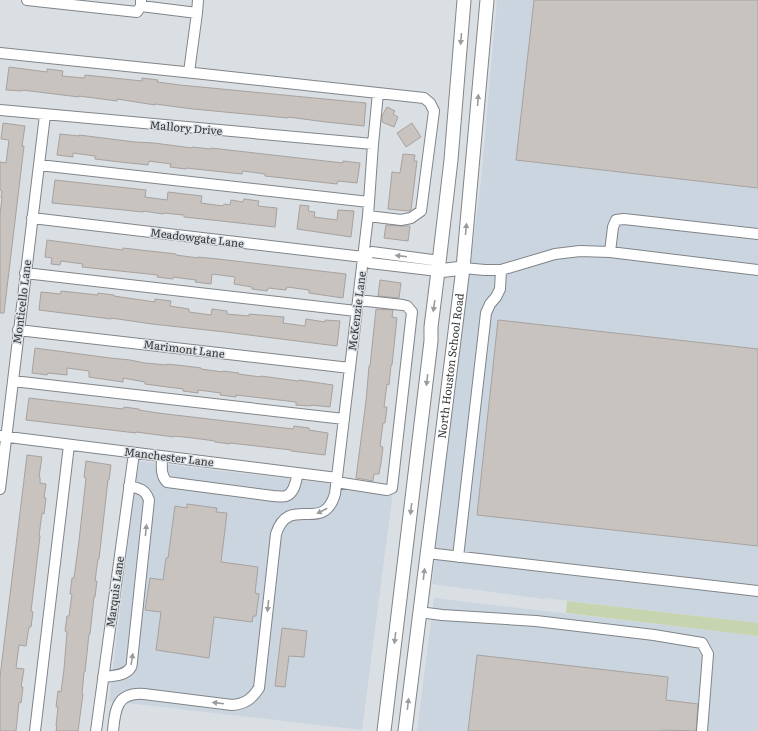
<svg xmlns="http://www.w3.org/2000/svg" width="758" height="731" viewBox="0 0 758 731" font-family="Literata,serif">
<rect width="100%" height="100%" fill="#dadfe3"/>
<path fill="#cad5df" d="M497 0H758V623L545 598 544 599 432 584 452 405 481 181Z
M138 461 393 491 362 730 109 701Z
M434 598 758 636V731H417Z"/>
<path fill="#c6d4af" d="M567 601 758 623V636L566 613Z"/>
<path fill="#c9c3bf" stroke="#a7a29f" d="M534 0H758V188L516 160Z
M9 67 47 72V69L63 71 62 76 84 78 85 75 142 81V78L158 80 157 82 180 85 366 103 364 126 326 122 288 117V118L193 109 155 104V105L117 99V101L79 96V97L22 90V91L6 90Z
M387 107 395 111 393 114 398 117 394 127 382 122V116Z
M3 123 25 126 22 146H24L4 313H0V214L2 198H1L2 191 0 190V162L6 163 9 140 1 139Z
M412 123 421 137 406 147 397 133Z
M60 134 79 136V135L135 142 154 143 192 148V147L211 149V148L343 163V161L360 163 357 183 338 181 337 184 265 176V174L243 171 242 174 186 168V169L170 167 171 164 149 161 148 165 130 163H129L95 159V156L73 153V157L57 155Z
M403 154 415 155 414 161H417L411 210 409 211 388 209 392 172 400 173Z
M55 180 146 190 145 197 167 200 168 192 202 196 201 203 223 206 224 204 230 205 231 200 243 202 244 199 259 201 258 206 277 208 275 227 203 219 184 217V215L163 213V214L143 211V212L124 210 52 203Z
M300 205 309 206 308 211 315 212 314 217 337 220 338 210 354 211 351 237 297 229Z
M386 225 400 226H410L408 241 384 238Z
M47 240 123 250V248L176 254V255L198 258V257L218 259 346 274 343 298 309 293V290L287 287 286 290 268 288 267 291 252 289V287L234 284 235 277 212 274 211 284 195 282 196 280 173 277V279L157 277 158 275 82 267 83 264 61 261 60 265 51 264 52 258 45 257Z
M380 280 401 283 399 298 378 296Z
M61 291 98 295V293L114 295V296L155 302V299L171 301 170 306 189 309V312L211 315 212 309 227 311V314L249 316V314L284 317 283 323 305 326 306 319 325 322V320L340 321 337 346 225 332 152 324 111 318V319L39 310 41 292 60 294Z
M376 309 393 310 392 317 397 318 392 365H391L389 385 387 384 384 407H387L385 423H383L380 446 383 447 381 463 379 474H374L373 481 356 478 366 401 369 366H370Z
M498 320 758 349V546L477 515Z
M35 348 110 358 130 360 145 363 167 365V364L186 366 201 368V369L223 372V371L239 373 238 374 261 377V376L298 381 299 380 333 385 330 407 311 405V406L296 405V402L236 395V397L220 395 221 393 198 390V393L183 391V389L145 384V382L123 378V382L89 377V371L67 368V375L48 373 47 375 32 373Z
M29 398 123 409 124 407 139 409V410L158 413 293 429 294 426 309 428V430L328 433 325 455 291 451V450L230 443V444L215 442V441L193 438 174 436V437L136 432V433L26 420Z
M27 455 42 457 39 477H40V483L46 484 44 498H46L44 514 42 513 39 536H40L31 611 33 612 31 627H29L26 646 19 645 16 668 24 669 21 687H23L21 703 19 702 16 731H0V677Z
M86 461 111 465 109 480H108L99 559H98L95 581H97L95 597H94L90 634H89L85 672H84L82 694H83L78 731H56L57 726H56L58 707H56L58 691 61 692 64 669 67 632 65 631 67 616H69L72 594H70L72 578H74L79 541 86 478 84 477Z
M187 504 217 508 216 512 227 513 221 562 258 567 255 593 259 594 256 616H253L252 622 214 617 209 658 156 650 161 612 145 610 150 578 163 580 166 558H168L175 506 187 508Z
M282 628 307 631 304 657 289 656 285 687 275 686Z
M477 655 668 677 666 700 698 704 696 731 662 730V731H468Z"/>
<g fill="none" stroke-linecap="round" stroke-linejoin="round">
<g stroke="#808589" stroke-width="12">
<path id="minor" d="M27 0 137 12 141 6V0
M141 6 197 13 198 0
M0 53 194 73 424 98 430 103 434 111 421 211 411 218 401 220 368 216
M189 72 197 13
M0 110 373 144
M39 165 369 202
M32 218 363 257 370 263 438 271
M610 252 613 227 616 220 624 219 758 234
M363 257 372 252 440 261
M463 268 485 270H501L555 254 580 251 610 252 758 270
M25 273 356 311
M18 330 350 368
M13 381 344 419
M0 436 337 478
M162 456C162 465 160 475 167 482L273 496C277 496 283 497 286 496 295 493 296 480 298 473
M336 482 387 490 392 488 412 312 407 306 403 305 358 300
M0 489 45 115
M427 553 758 591
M458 557 486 313 490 304 496 297 500 289 501 270
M419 612 442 615 536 621 654 635 702 643 708 654 702 731
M103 677C112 676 126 676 131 667 132 665 132 663 132 661L149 500C145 489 140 489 129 486
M35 731 69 445
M96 731 134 453
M113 731C115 709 117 692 144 694L232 705C245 704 252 699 259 688L276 534C289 493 323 535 335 494L368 216 373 144 378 93"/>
</g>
<g stroke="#808589" stroke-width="15">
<g id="major">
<path d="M438 271 463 268"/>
<path d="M384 731 431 341V327L438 271 451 160 464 0"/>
<path id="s1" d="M405 731 463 268 487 0"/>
</g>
</g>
<use href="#minor" stroke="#fff" stroke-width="10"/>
<use href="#major" stroke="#fff" stroke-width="13"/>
</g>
<defs><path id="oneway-solid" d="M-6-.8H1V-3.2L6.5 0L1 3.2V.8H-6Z"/></defs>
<g fill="#9a9b9c">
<use href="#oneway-solid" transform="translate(461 39) rotate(95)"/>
<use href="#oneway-solid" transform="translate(478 100) rotate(-86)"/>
<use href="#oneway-solid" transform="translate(466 229) rotate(-85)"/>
<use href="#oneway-solid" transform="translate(401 256) rotate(-173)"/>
<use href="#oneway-solid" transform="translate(434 306) rotate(98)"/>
<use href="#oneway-solid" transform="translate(427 380) rotate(97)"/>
<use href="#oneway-solid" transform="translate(411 509) rotate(97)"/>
<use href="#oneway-solid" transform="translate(322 511) rotate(152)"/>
<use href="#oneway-solid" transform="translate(146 530) rotate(-84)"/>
<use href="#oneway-solid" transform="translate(424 574) rotate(-83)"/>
<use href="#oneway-solid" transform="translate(268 606) rotate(96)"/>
<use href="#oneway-solid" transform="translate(395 638) rotate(97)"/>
<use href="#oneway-solid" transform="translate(132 659) rotate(-81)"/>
<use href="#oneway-solid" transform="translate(218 703) rotate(-173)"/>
<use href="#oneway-solid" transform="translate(408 704) rotate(-83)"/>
</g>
<g text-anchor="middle" stroke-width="3" stroke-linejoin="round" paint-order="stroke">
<g font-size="11" fill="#353738" stroke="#dadfe3">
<text transform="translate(186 128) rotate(5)" y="4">Mallory Drive</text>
<text transform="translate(197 238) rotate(7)" y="4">Meadowgate Lane</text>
<text transform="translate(22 302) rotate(-83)" y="4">Monticello Lane</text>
<text transform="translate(357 311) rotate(-83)" y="4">McKenzie Lane</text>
<text transform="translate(184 349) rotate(7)" y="4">Marimont Lane</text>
<text dy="4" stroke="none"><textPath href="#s1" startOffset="368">North Houston School Road</textPath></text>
<text transform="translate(169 457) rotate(7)" y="4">Manchester Lane</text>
<text transform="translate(115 592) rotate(-82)" y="4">Marquis Lane</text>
</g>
</g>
</svg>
